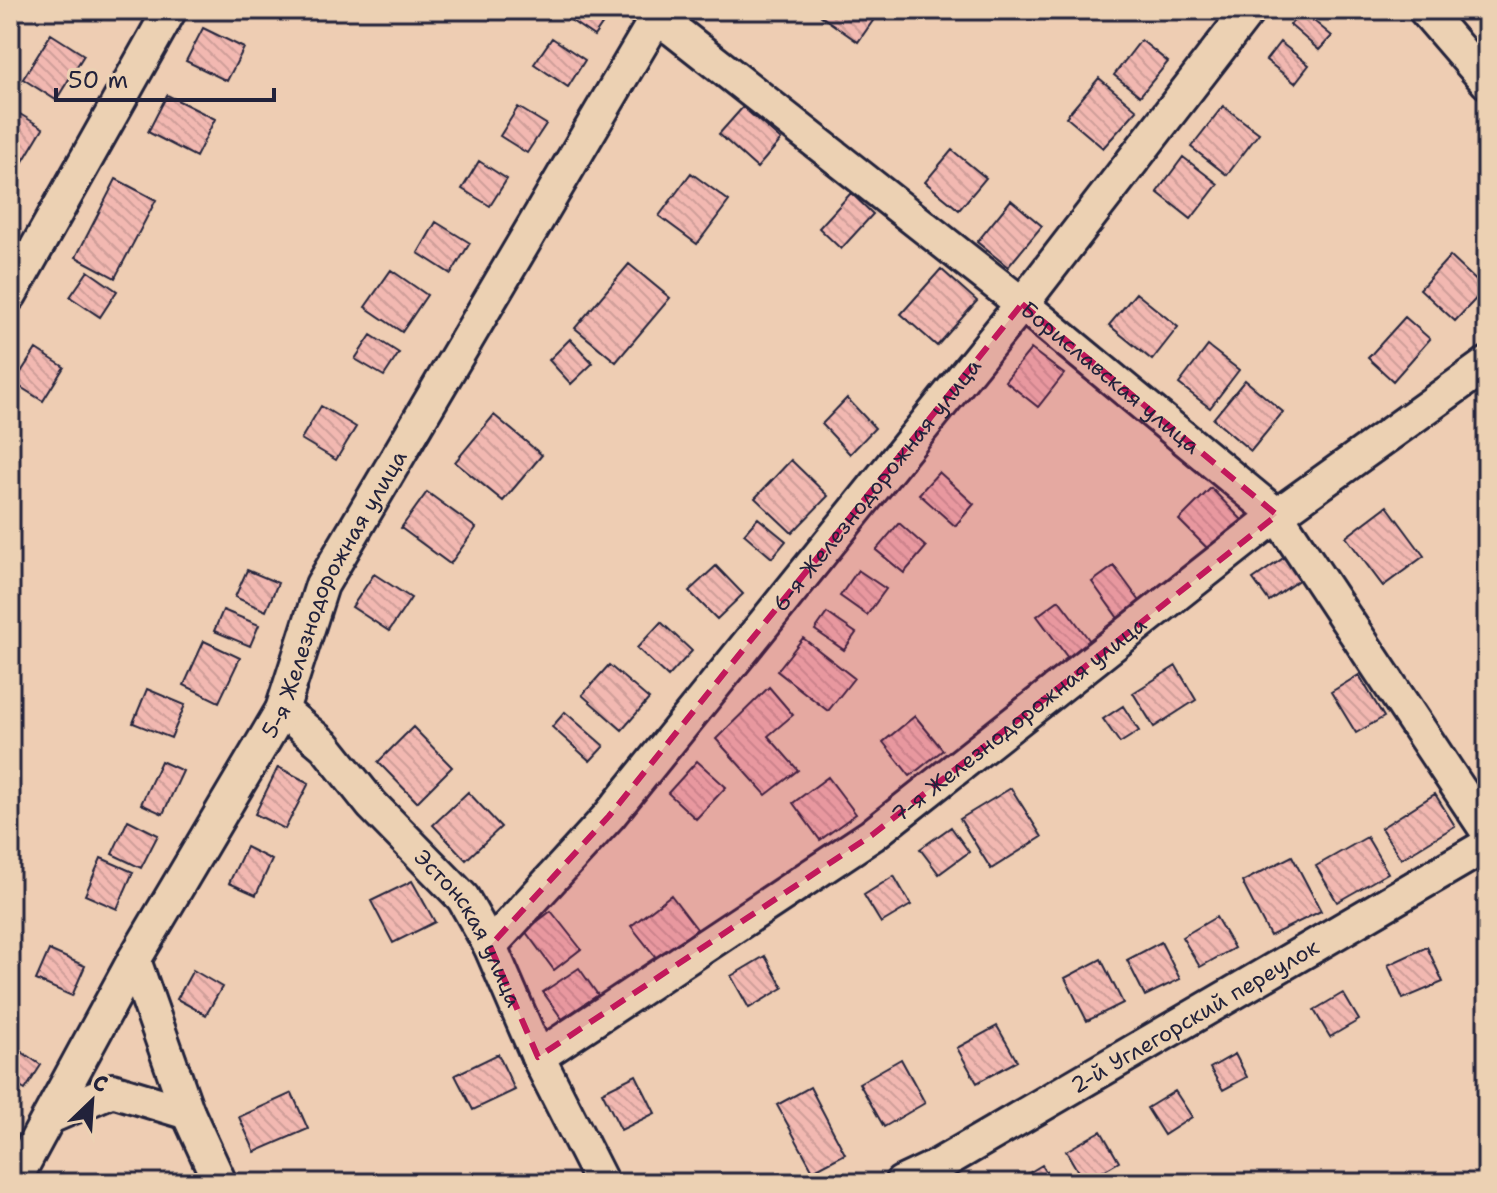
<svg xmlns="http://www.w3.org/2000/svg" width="1497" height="1193" viewBox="0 0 1497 1193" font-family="'Shantell Sans',sans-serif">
<defs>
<pattern id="building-back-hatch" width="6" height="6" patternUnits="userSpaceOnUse" patternTransform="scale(2)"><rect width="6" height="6" fill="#f2b8b1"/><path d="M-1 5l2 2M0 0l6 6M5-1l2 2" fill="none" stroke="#cf9e99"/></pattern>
</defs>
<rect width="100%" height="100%" fill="#eecdb3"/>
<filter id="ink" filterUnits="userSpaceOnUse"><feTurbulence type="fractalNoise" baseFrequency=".0125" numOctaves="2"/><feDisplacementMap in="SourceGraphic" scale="16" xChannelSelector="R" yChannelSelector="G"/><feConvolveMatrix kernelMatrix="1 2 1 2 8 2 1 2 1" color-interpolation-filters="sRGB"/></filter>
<g filter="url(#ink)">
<path fill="url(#building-back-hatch)" stroke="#22223b" stroke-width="2" d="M86 10H108L101 20Z
M566 10H605L610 13 594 36 563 15Z
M825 10H870L877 15 858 42 821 16Z
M1302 11 1332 36 1319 50 1290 25Z
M203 28 244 48 227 81 186 61Z
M51 34 84 55 56 100 23 79Z
M552 38 585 60 568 87 534 64Z
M1141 40 1168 62 1140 96 1114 75Z
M1280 42 1309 65 1295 83 1266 60Z
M1099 78 1137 110 1103 148 1066 117Z
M167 95 215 119 196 157 148 132Z
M1223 106 1259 133 1227 175 1191 147Z
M518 107 546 124 527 153 500 136Z
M743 107 781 140 757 168 719 134Z
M10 108 43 128 16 173 10 169Z
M952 150 986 178 959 210 925 182Z
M1183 157 1218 184 1191 219 1157 192Z
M479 161 507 179 490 206 462 189Z
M691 173 729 201 697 244 659 216Z
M116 179 156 200 115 278 76 257Z
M851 193 873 214 841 249 819 228Z
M1011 200 1042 226 1008 267 977 242Z
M436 222 470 243 451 274 418 253Z
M1450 256 1485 289 1455 321 1420 289Z
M629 264 670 298 616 362 575 328Z
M941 269 977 301 937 346 901 314Z
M391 270 427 295 402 332 365 307Z
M88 271 117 291 100 317 70 297Z
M1136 293 1178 327 1152 360 1109 325Z
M1405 317 1430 339 1393 381 1368 358Z
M371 335 399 353 384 376 355 359Z
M570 339 593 363 571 384 549 360Z
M1208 346 1239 370 1210 408 1179 384Z
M36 349 64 367 43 401 14 383Z
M1031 349 1064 374 1038 407 1005 381Z
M1245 380 1283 412 1251 451 1213 419Z
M847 398 875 428 850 454 822 424Z
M321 406 356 427 336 460 301 439Z
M494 415 542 455 503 501 455 462Z
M791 460 828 496 792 533 755 498Z
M939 472 974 504 955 526 919 494Z
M1211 488 1243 521 1211 552 1179 520Z
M427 492 476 528 450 564 401 528Z
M1387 506 1424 556 1383 586 1346 537Z
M758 518 786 541 772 558 744 534Z
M899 523 926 547 904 573 876 550Z
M1285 557 1300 579 1269 601 1253 579Z
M716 566 743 594 717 619 689 591Z
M1114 566 1142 604 1120 621 1092 582Z
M247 570 278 583 266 611 235 597Z
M858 570 886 589 867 615 840 596Z
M374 574 411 598 389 631 352 607Z
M1059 600 1093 645 1071 662 1037 616Z
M223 610 259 625 250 646 214 631Z
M827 613 856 633 844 650 815 630Z
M661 622 692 651 668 677 637 648Z
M803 638 854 678 828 711 777 671Z
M204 641 240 658 219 702 184 685Z
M609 665 649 699 622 730 582 695Z
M1176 666 1196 700 1154 727 1133 693Z
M1359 675 1384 717 1356 733 1331 692Z
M769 687 793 715 768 736 798 770 766 795 716 739Z
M147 689 185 705 171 738 133 723Z
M1123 706 1139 731 1120 743 1103 719Z
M565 712 604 746 590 761 552 727Z
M915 716 943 750 910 776 883 742Z
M413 727 452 767 417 802 378 762Z
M161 761 183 771 163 814 141 804Z
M697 761 726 787 696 819 668 793Z
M278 767 309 783 285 829 255 814Z
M828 777 856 814 820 840 793 803Z
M1011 788 1042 837 991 869 960 819Z
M468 792 501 827 466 860 433 825Z
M1435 794 1455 826 1401 859 1381 828Z
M128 820 158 835 141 868 112 854Z
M951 827 969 852 939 874 920 849Z
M1367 837 1388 873 1337 902 1316 866Z
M246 847 272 860 256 895 229 883Z
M1292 856 1321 911 1270 936 1242 882Z
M101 858 133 872 117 909 85 895Z
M894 876 911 905 881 923 864 895Z
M412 881 435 922 393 943 371 901Z
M671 895 697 929 658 960 631 926Z
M551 911 581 949 554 970 525 931Z
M1216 917 1234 948 1200 967 1182 937Z
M1161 942 1180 979 1145 996 1127 960Z
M1427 947 1443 982 1403 999 1388 965Z
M49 950 85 966 72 996 36 980Z
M765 956 783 988 749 1008 731 976Z
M1101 959 1123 1003 1087 1021 1065 978Z
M579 968 598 995 562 1019 543 992Z
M193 970 222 987 206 1015 177 999Z
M1343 993 1359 1020 1330 1037 1314 1010Z
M997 1026 1017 1061 977 1083 957 1048Z
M10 1044 41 1065 25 1090 10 1081Z
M498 1054 515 1090 473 1110 455 1075Z
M1235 1054 1247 1077 1223 1090 1210 1068Z
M901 1059 925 1103 884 1127 859 1083Z
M636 1075 655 1113 621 1130 602 1092Z
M810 1087 845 1154 813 1171 777 1105Z
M1175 1091 1192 1117 1164 1135 1147 1108Z
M292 1093 308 1129 255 1152 239 1117Z
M1101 1131 1119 1162 1084 1182 1066 1151Z
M1042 1165 1053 1183H1015L1014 1182Z"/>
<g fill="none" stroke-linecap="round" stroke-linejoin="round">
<g stroke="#22223b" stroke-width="38">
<g id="minor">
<path id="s1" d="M644 10 674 30 1022 304 1277 515 1487 831"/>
<path d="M1425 10 1487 82"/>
<path d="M10 295 170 10"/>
<path id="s2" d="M282 710 325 746 372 805 463 898 490 946 538 1057 602 1183"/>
<path id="s3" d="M490 946 609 816 1022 304 1249 10"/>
<path d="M134 960 188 1113 220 1183"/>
<path id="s4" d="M538 1057 872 835 1277 515 1487 364"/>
<path d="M50 1117 112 1090 188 1113"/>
<path id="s5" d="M10 1180 18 1174 134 960 282 710 322 585 661 10"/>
<path id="s6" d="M901 1183 937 1166 1487 845"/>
</g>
</g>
<use href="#minor" stroke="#ecd1b3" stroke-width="32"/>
</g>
</g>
<path fill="#c2185b" fill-opacity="0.2" stroke="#c2185b" stroke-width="6" stroke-dasharray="16 10" stroke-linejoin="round" d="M1022 304 1277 515 872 835 538 1057 490 946 609 816Z"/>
<g text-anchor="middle" stroke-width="6" stroke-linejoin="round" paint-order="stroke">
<g font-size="22" fill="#22223b" stroke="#ecd1b3">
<text dy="8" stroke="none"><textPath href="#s1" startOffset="594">Бориславская улица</textPath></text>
<text dy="8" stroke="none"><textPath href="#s3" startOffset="602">6-я Железнодорожная улица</textPath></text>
<text dy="8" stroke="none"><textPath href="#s5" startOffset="672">5-я Железнодорожная улица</textPath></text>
<text dy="8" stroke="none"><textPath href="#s4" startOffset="588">7-я Железнодорожная улица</textPath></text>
<text dy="8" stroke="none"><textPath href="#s2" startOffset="290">Эстонская улица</textPath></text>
<text dy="8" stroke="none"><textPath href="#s6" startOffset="338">2-й Углегорский переулок</textPath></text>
</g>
</g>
<rect width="1497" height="1193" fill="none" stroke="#ecd1b3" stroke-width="40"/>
<rect x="20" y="20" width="1457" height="1153" fill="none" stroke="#22223b" stroke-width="3" filter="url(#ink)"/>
<g transform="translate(92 1101) rotate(25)" stroke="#ecd1b3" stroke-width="6" paint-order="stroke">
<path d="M0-6L14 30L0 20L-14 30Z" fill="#22223b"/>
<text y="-12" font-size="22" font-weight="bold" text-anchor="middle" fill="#22223b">С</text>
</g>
<path d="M56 88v12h218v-12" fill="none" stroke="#22223b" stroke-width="4"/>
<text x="68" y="88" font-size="24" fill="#22223b" stroke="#ecd1b3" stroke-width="6" paint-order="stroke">50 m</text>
</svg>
